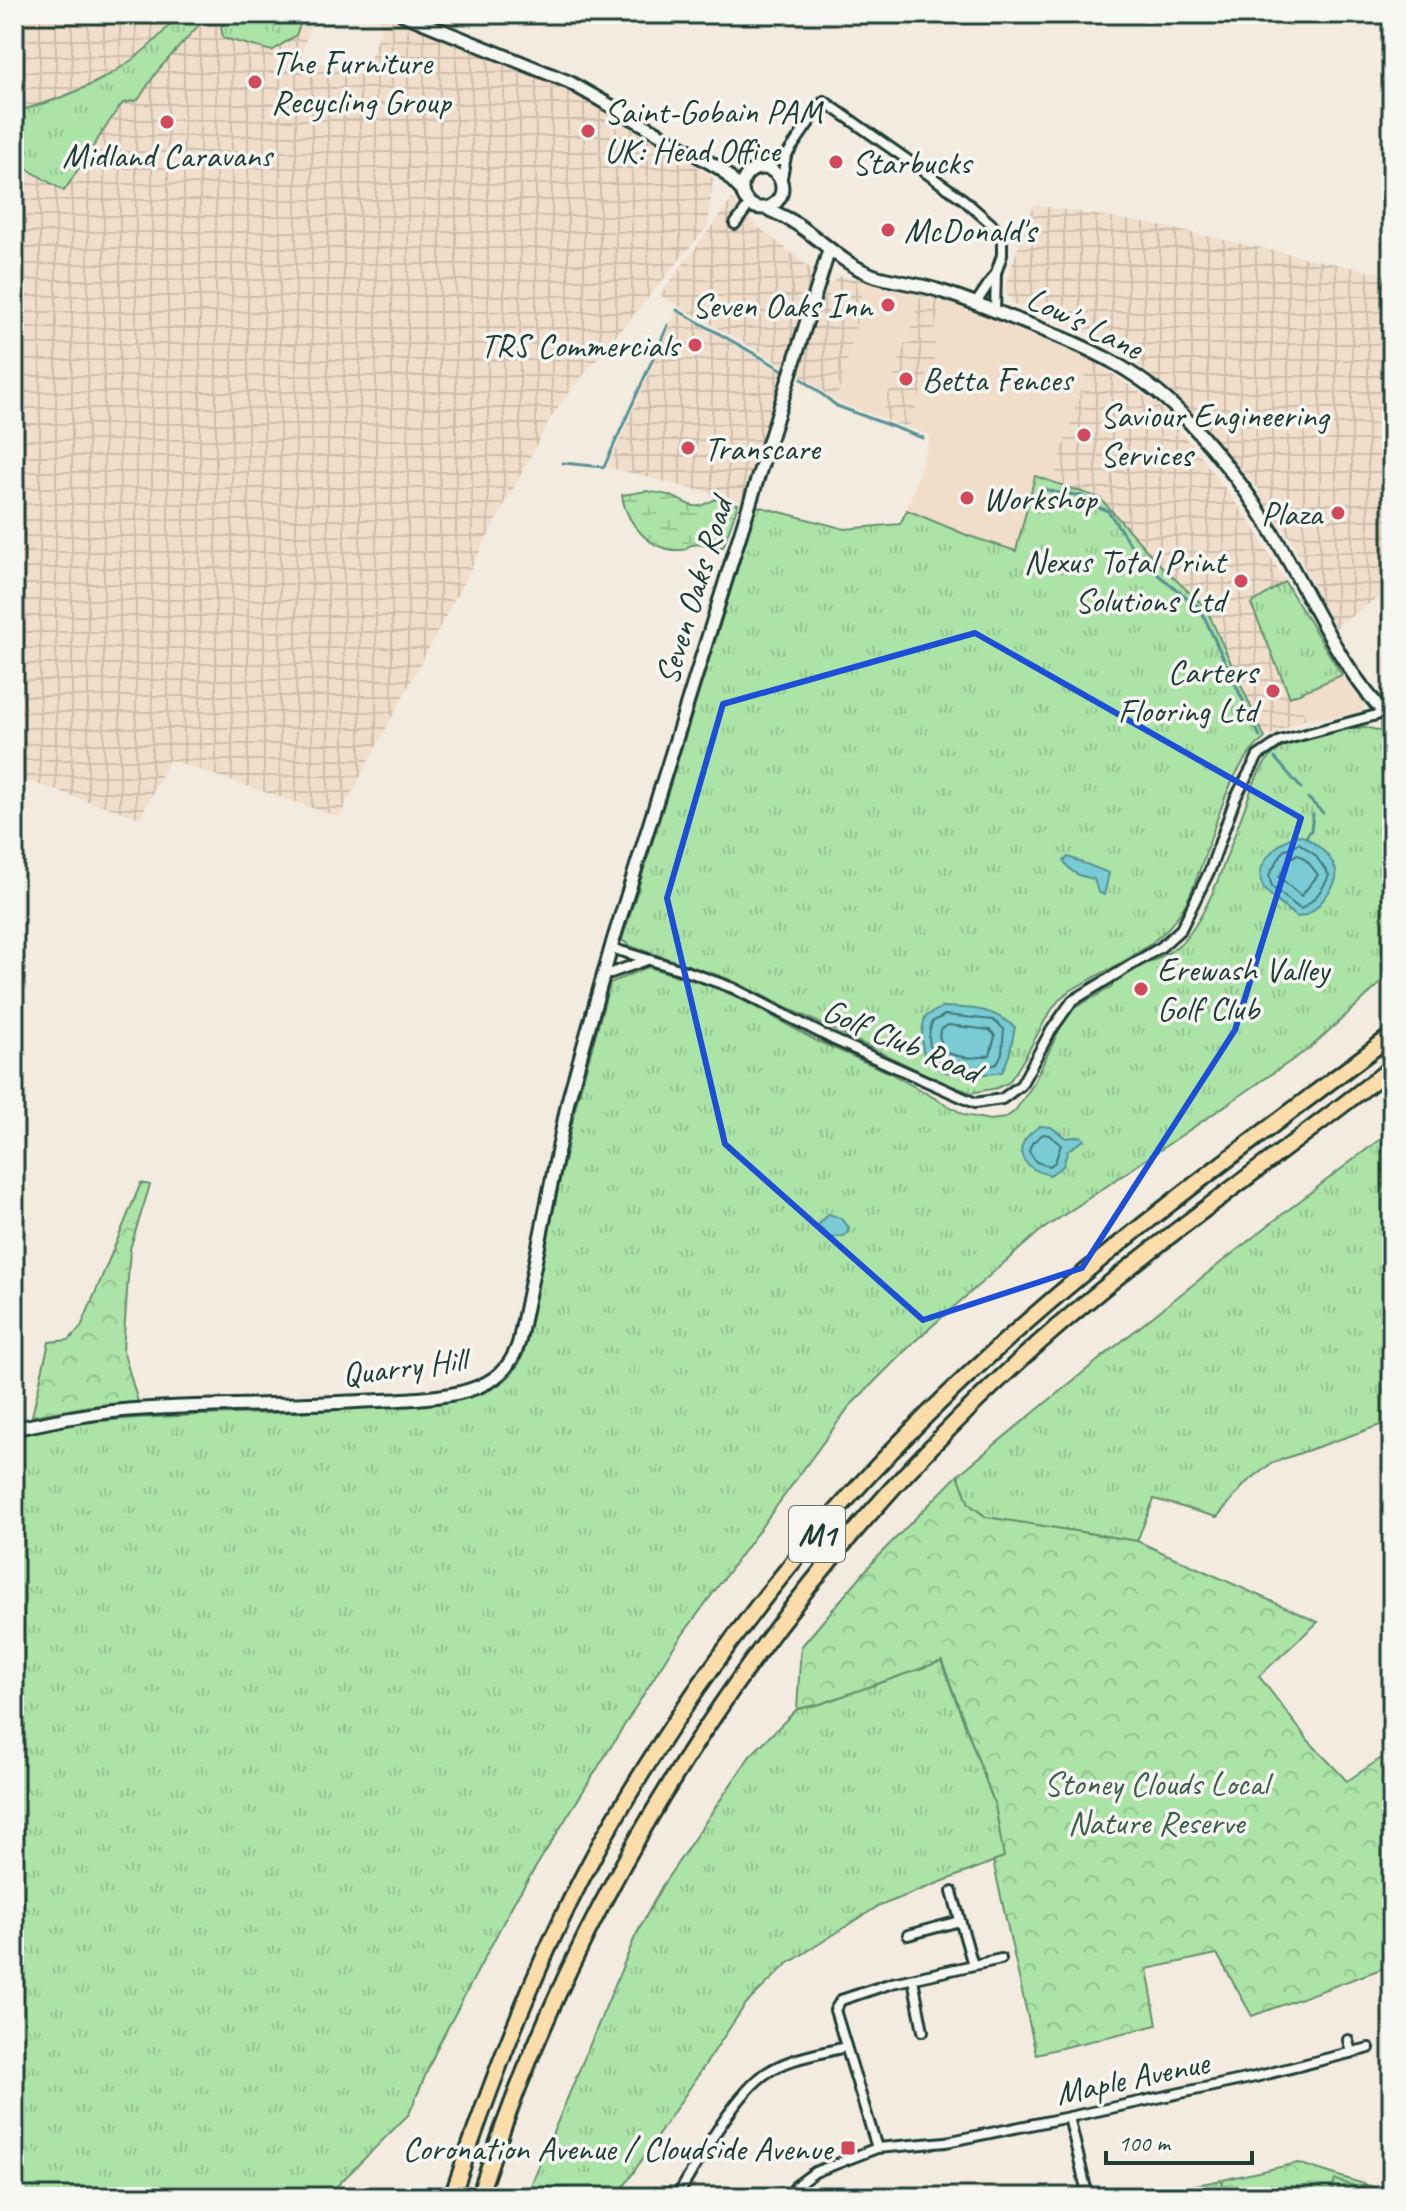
<svg xmlns="http://www.w3.org/2000/svg" width="1406" height="2211" viewBox="0 0 1406 2211" font-family="Caveat,sans-serif">
<defs>
<pattern id="industrial-grid" width="8" height="8" patternUnits="userSpaceOnUse" patternTransform="scale(2)"><rect width="8" height="8" fill="#f0ddca"/><path d="M0 4h8M4 0v8" fill="none" stroke="#cdbfae"/></pattern>
<pattern id="grass-tufts" width="24" height="20" patternUnits="userSpaceOnUse" patternTransform="scale(2)"><rect width="24" height="20" fill="#ace3a7"/><path d="M3 7l-1-3M5 7V3M7 7l1-3M15 17l-1-3M17 17v-4M19 17l1-3" fill="none" stroke="#94c490"/></pattern>
<pattern id="forest-crowns" width="20" height="18" patternUnits="userSpaceOnUse" patternTransform="scale(2)"><rect width="20" height="18" fill="#ace3a7"/><path d="M2 6a3 3 0 1 1 6 0M12 15a3 3 0 1 1 6 0" fill="none" stroke="#94c490"/></pattern>
<pattern id="wetland-marsh" width="20" height="14" patternUnits="userSpaceOnUse" patternTransform="scale(2)"><rect width="20" height="14" fill="#ace3a7"/><path d="M1 5h8M5 5V1M11 12h8M15 12V8" fill="none" stroke="#94c490"/></pattern>
<pattern id="garden-furrows" width="10" height="10" patternUnits="userSpaceOnUse" patternTransform="scale(2)"><rect width="10" height="10" fill="#ace3a7"/><path d="M-1 1l2-2M0 10L10 0M9 11l2-2" fill="none" stroke="#94c490"/></pattern>
</defs>
<rect width="100%" height="100%" fill="#f3ebe0"/>
<filter id="ink" filterUnits="userSpaceOnUse"><feTurbulence type="fractalNoise" baseFrequency=".0125" numOctaves="2"/><feDisplacementMap in="SourceGraphic" scale="16" xChannelSelector="R" yChannelSelector="G"/><feConvolveMatrix kernelMatrix="1 2 1 2 8 2 1 2 1" color-interpolation-filters="sRGB"/></filter>
<g filter="url(#ink)">
<path fill="#f0ddca" d="M865 280 884 282 921 295 880 418 836 401 851 349Z
M951 303 1090 359 1053 481 1035 476 1016 551 969 536 907 510 931 435 909 428 926 377 935 362V327L940 307Z
M1342 675 1363 703 1364 709 1357 713 1330 718 1306 719 1295 695Z"/>
<path fill="url(#industrial-grid)" d="M14 14H171L197 28 209 14H313L301 57 364 76 381 27 378 15 466 47 566 88 671 149 713 178 708 226 575 385 550 419 339 817 169 760 140 818 30 782H14Z
M732 199 758 227 812 269 815 276 786 367 660 295Z
M1034 205 1145 223 1392 276V587L1334 629 1293 543 1260 495 1258 488 1177 396 1122 352 1079 330 1012 303 1005 291 1007 278Z
M840 276 865 280 851 349 836 401 798 373 827 286Z
M921 295 951 303 940 307 935 327V362L926 377 909 428 880 418Z
M676 312 783 373 743 502 608 467Z
M1090 359 1157 404 1198 452 1254 527 1285 582 1251 605 1291 697 1295 695 1306 719 1265 738 1206 608 1158 563 1100 498 1053 481Z"/>
<path fill="url(#grass-tufts)" stroke="#66906e" stroke-width="2" d="M171 14H209L158 70 138 100 123 103 115 113 64 191 14 161V112C77 96 136 69 176 17Z
M233 14H304L296 35 272 51 223 38 221 27Z
M1035 476 1100 498 1158 563 1206 608 1265 738C1220 774 1212 852 1187 901 1168 939 1131 958 1095 977 1085 983 1072 988 1063 996 1043 1015 1028 1059 1008 1083L997 1088 971 1093 944 1083 726 978 630 946 622 940 757 506 845 529 900 524 907 510 969 536 1016 551Z
M1285 582 1342 675 1290 697 1251 604Z
M1365 727 1392 734V973L1310 1048 1039 1232 914 1342 849 1407 670 1652 514 1902 437 2048 409 2114 326 2197H38L14 2188V1435C114 1412 213 1417 314 1411 365 1409 416 1403 467 1398 492 1391 513 1381 523 1355L576 1105 610 983 648 967 714 987 737 997 815 1040 888 1072 965 1115 990 1120 1005 1118 1015 1111 1032 1086 1062 1024 1072 1009 1112 987 1109 980C1131 968 1169 959 1187 937 1213 903 1225 860 1240 820 1249 798 1256 766 1277 751 1297 737 1341 729 1365 727Z
M1392 1130V1421L1272 1463 1246 1483 1217 1517 1154 1499 1137 1541 986 1517 969 1504 958 1475C1100 1357 1245 1242 1392 1130Z
M941 1661 995 1805 1005 1857 877 1907 786 1965 745 2005 617 2197H526L635 1937 662 1886 750 1756 797 1709 820 1704Z"/>
<path fill="url(#forest-crowns)" stroke="#66906e" stroke-width="2" d="M141 1183 150 1185 130 1249 123 1350 138 1402 90 1406 32 1416 49 1342 69 1340 81 1327Z
M958 1475 969 1504 986 1517 1137 1541 1318 1622 1259 1676 1308 1740 1347 1781 1392 1751V1925L1388 1929 1392 1934V1965L1252 2016 1217 1954 1147 1969 1157 2025 1036 2054 993 1861 1004 1857 995 1805 942 1661 820 1704 797 1709 801 1647 877 1557Z
M1298 2163 1392 2193V2197H1225L1222 2180Z"/>
<path fill="url(#wetland-marsh)" stroke="#66906e" stroke-width="2" d="M647 491C655 493 665 493 673 497 692 505 694 512 715 499L738 504 723 547C714 547 700 543 692 545 682 548 692 549 681 550 650 552 626 523 622 495Z"/>
<path fill="url(#garden-furrows)" stroke="#66906e" stroke-width="2" d="M1222 2180 1225 2197H1162L1161 2192Z"/>
<path fill="#ace3a7" stroke="#66906e" stroke-width="2" d="M1335 2180H1336L1385 2197H1330Z"/>
<path fill="#7acbd3" stroke="#569293" stroke-width="2" d="M1300 835C1314 841 1339 860 1336 878 1335 886 1328 893 1323 900 1315 909 1310 916 1297 917 1291 913 1265 892 1263 887 1252 865 1280 838 1300 835Z
M1068 857 1109 873 1104 895 1098 892 1094 879C1080 876 1072 875 1064 861Z
M942 1007C972 1008 990 1007 1015 1027L1009 1056 1002 1072C956 1079 909 1077 925 1017Z
M1040 1126 1051 1127 1066 1138 1081 1136 1084 1140 1068 1150 1063 1166 1050 1175C1017 1167 1011 1145 1040 1126Z
M829 1214 840 1218 848 1226V1232L844 1236 831 1238 818 1225Z"/>
<g fill="none" stroke-linecap="round" stroke-linejoin="round">
<path stroke="#437674" stroke-width="2" d="M1299 843 1315 855 1329 875C1325 887 1312 904 1300 909L1272 887 1269 875 1284 850Z
M1298 854 1308 862 1318 875 1301 896 1279 877 1290 858Z
M945 1015 993 1020 1004 1029 1002 1053 997 1064C964 1074 917 1068 932 1022Z
M948 1025 990 1030 995 1036 990 1055C974 1060 960 1058 945 1052L939 1036 941 1029Z
M1043 1134 1049 1135 1061 1145 1055 1162 1050 1166 1036 1162 1029 1151 1032 1143Z"/>
<path stroke="#569293" stroke-width="3" d="M677 310 783 370
M802 379 837 406 923 438
M563 463 604 467 668 325
M1040 487 1054 492 1083 496 1093 505 1108 511 1142 562 1200 608 1260 737
M1275 758 1301 788
M1308 798 1323 813
M1306 837 1311 830 1313 814"/>
<g stroke="#1f3d34" stroke-width="14">
<path id="street" d="M764 168 786 156
M781 183 786 156 824 101 963 199 997 229 1002 241V255L996 273 976 303
M735 224 750 204
M995 311 996 273
M611 948 689 972 733 988 832 1039 975 1103 1002 1099 1021 1085 1050 1032 1072 1001 1161 947 1181 929 1210 870 1235 799 1258 756 1280 741 1384 713
M603 976 647 960
M952 1892 973 1965
M908 1935 960 1921
M913 1979 923 2031
M1348 2040 1351 2053
M1069 2117 1088 2197
M877 2148 835 2010 841 2000 892 1983 1001 1959
M677 2197C696 2164 736 2092 768 2072 789 2058 820 2054 845 2047
M789 2197 796 2186 815 2172 877 2148 946 2142 1069 2117 1255 2077 1369 2048"/>
</g>
<g stroke="#1f3d34" stroke-width="17">
<path id="secondary" d="M402 14 569 82 721 169 742 191
M742 188a20 20 0 1 1 40 0a20 20 0 1 1-40 0Z
M765 208C774 212 783 216 792 221 820 238 841 263 872 275 893 282 916 283 937 290 967 299 995 311 1023 322 1088 347 1144 371 1192 425 1219 455 1245 488 1266 522 1308 589 1335 664 1392 721
M14 1429C52 1421 89 1413 128 1410 201 1404 275 1406 348 1402 381 1400 439 1400 469 1390 495 1382 511 1368 519 1342L568 1101 613 941 829 250"/>
</g>
<g stroke="#1f3d34" stroke-width="20">
<path id="highway" d="M452 2197C494 2074 540 1951 604 1837 715 1641 860 1467 1030 1319 1145 1218 1270 1128 1392 1035
M479 2197C586 1867 782 1573 1040 1342 1151 1244 1275 1159 1392 1067"/>
</g>
<use href="#street" stroke="#f6f6f2" stroke-width="8"/>
<use href="#secondary" stroke="#f6f6f2" stroke-width="11"/>
<use href="#highway" stroke="#fbddab" stroke-width="14"/>
</g>
</g>
<path fill="none" stroke="#1d4ed8" stroke-width="6" stroke-linejoin="round" d="M975 633 1301 818 1235 1030 1082 1268 923 1320 725 1144 667 898 723 704Z"/>
<g fill="#d1495b" stroke="#f6f6f2" stroke-width="3">
<circle cx="255" cy="82" r="8"/>
<circle cx="167" cy="122" r="8"/>
<circle cx="588" cy="131" r="8"/>
<circle cx="836" cy="162" r="8"/>
<circle cx="888" cy="230" r="8"/>
<circle cx="888" cy="305" r="8"/>
<circle cx="695" cy="345" r="8"/>
<circle cx="906" cy="379" r="8"/>
<circle cx="1084" cy="435" r="8"/>
<circle cx="688" cy="448" r="8"/>
<circle cx="967" cy="498" r="8"/>
<circle cx="1338" cy="513" r="8"/>
<circle cx="1241" cy="581" r="8"/>
<circle cx="1273" cy="691" r="8"/>
<circle cx="1141" cy="989" r="8"/>
<rect x="840" y="2140" width="16" height="16" rx="4"/>
</g>
<g text-anchor="middle" stroke-width="7" stroke-linejoin="round" paint-order="stroke">
<rect fill="#f6f6f2" stroke="#60746d" stroke-width="2" x="789" y="1506" width="56" height="56" rx="6"/>
<g font-size="32" font-weight="bold" fill="#1f3d34">
<text x="817" y="1545">M1</text>
</g>
<g font-size="34" fill="#1f3d34" stroke="#f6f6f2" text-anchor="start">
<text x="271" y="74">The Furniture<tspan x="271" dy="39">Recycling Group</tspan></text>
<text x="604" y="123">Saint-Gobain PAM<tspan x="604" dy="39">UK: Head Office</tspan></text>
<text x="167" y="167" text-anchor="middle">Midland Caravans</text>
<text x="852" y="174">Starbucks</text>
<text x="904" y="242">McDonald's</text>
<text x="872" y="317" text-anchor="end">Seven Oaks Inn</text>
<text x="679" y="357" text-anchor="end">TRS Commercials</text>
<text x="922" y="391">Betta Fences</text>
<text x="1100" y="427">Saviour Engineering<tspan x="1100" dy="39">Services</tspan></text>
<text x="704" y="460">Transcare</text>
<text x="983" y="510">Workshop</text>
<text x="1322" y="525" text-anchor="end">Plaza</text>
<text x="1225" y="573" text-anchor="end">Nexus Total Print<tspan x="1225" dy="39">Solutions Ltd</tspan></text>
<text x="1257" y="683" text-anchor="end">Carters<tspan x="1257" dy="39">Flooring Ltd</tspan></text>
<text x="1157" y="981">Erewash Valley<tspan x="1157" dy="39">Golf Club</tspan></text>
<text x="832" y="2160" text-anchor="end">Coronation Avenue / Cloudside Avenue</text>
</g>
<g font-size="34" fill="#1f3d34" stroke="#f6f6f2">
<text transform="translate(1085 322) rotate(26)" y="12">Low's Lane</text>
<text transform="translate(693 591) rotate(-73)" y="12">Seven Oaks Road</text>
<text transform="translate(902 1040) rotate(23)" y="12">Golf Club Road</text>
<text transform="translate(404 1366) rotate(-7)" y="12">Quarry Hill</text>
<text transform="translate(1132 2077) rotate(-12)" y="12">Maple Avenue</text>
</g>
<g font-size="34" fill="#3b5e4b" stroke="#f6f6f2">
<text x="1156" y="1795">Stoney Clouds Local<tspan x="1156" dy="39">Nature Reserve</tspan></text>
</g>
</g>
<rect width="1406" height="2211" fill="none" stroke="#f6f6f2" stroke-width="48"/>
<rect x="24" y="24" width="1358" height="2163" fill="none" stroke="#1f3d34" stroke-width="3" filter="url(#ink)"/>
<path d="M1106 2151v12h146v-12" fill="none" stroke="#1f3d34" stroke-width="4"/>
<text x="1118" y="2151" font-size="24" fill="#1f3d34" stroke="#f6f6f2" stroke-width="6" paint-order="stroke">100 m</text>
</svg>
